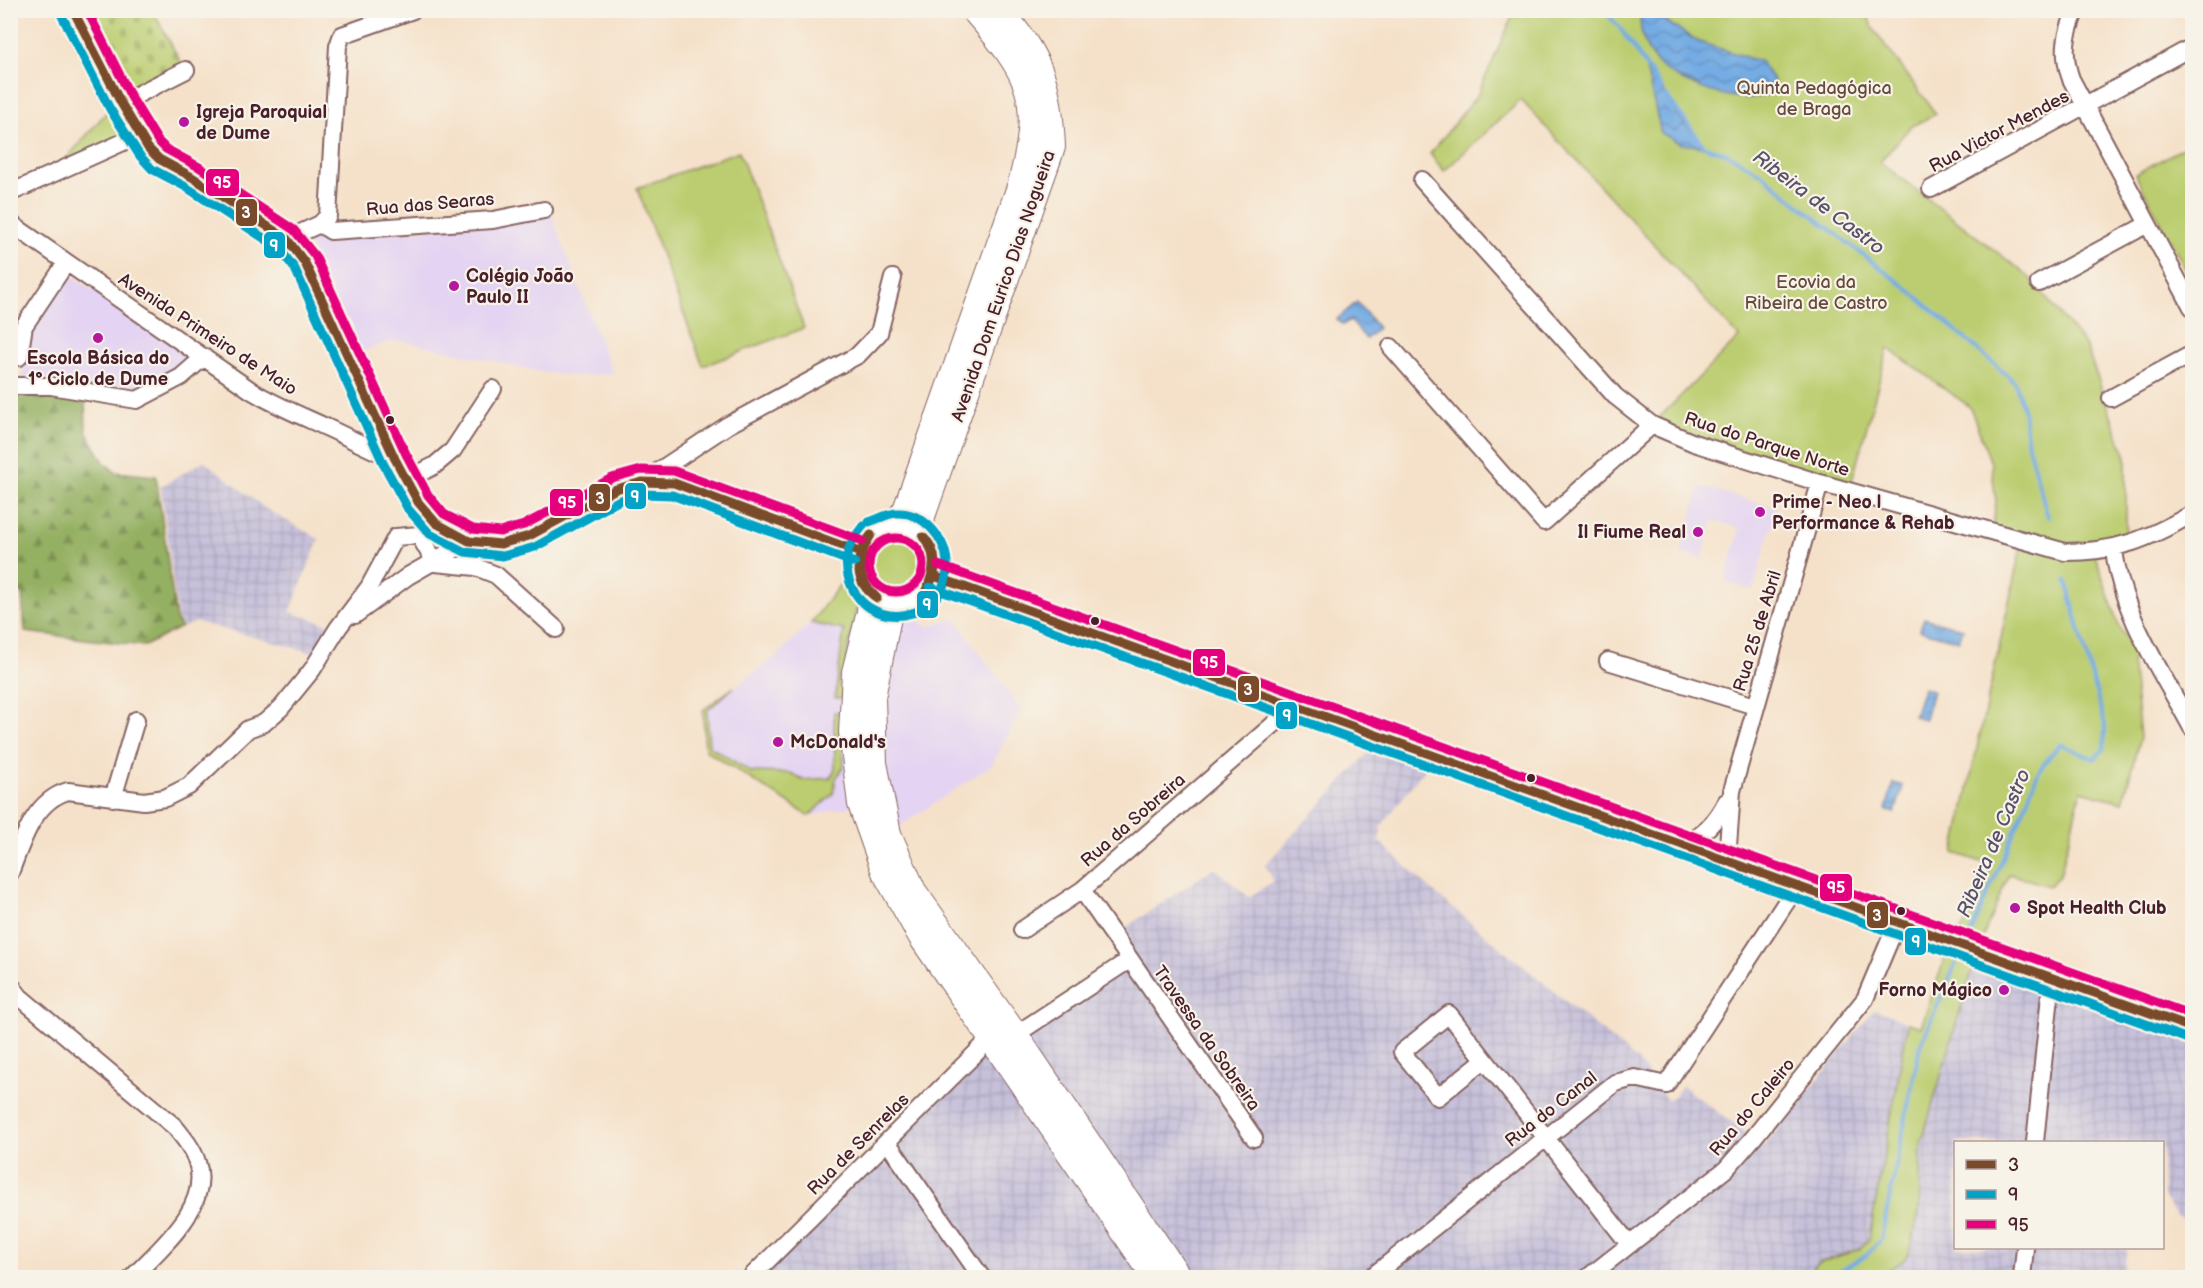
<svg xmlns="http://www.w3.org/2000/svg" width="2203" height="1288" viewBox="0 0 2203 1288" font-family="'Balsamiq Sans',sans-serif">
<defs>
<pattern id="industrial-grid" width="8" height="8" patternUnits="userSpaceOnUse" patternTransform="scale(1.5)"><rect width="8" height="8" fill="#c6c0da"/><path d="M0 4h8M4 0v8" fill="none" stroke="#aca5bb"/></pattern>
<pattern id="forest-firs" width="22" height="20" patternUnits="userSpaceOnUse" patternTransform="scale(1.5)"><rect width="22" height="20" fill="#94b062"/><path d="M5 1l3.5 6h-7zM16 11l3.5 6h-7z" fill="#7b8f51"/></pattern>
<pattern id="cemetery-stones" width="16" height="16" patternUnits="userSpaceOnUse" patternTransform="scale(1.5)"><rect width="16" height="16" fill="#bbcd70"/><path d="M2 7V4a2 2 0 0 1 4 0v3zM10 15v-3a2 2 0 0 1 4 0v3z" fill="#a2b061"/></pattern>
<pattern id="water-waves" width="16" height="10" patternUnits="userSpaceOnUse" patternTransform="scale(1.5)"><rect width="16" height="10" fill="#75ace3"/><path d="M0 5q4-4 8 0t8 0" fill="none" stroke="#628bb8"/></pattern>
</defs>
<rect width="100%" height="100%" fill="#f7f3e8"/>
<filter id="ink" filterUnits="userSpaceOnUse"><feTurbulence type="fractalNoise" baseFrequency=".0167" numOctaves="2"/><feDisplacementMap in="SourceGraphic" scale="12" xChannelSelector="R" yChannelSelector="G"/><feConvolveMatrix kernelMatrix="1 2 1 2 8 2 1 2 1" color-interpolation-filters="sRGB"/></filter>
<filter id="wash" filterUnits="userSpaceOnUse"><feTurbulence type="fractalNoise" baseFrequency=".008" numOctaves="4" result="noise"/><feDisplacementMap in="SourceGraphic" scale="24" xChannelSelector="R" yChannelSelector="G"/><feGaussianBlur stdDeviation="1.35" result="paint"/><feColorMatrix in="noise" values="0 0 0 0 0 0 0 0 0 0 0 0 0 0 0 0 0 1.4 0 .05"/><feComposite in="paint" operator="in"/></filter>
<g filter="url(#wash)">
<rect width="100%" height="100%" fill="#f5e1c9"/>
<path fill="#e4d3f2" d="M550 211 612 373 577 376 541 372 404 341 388 342 358 353 308 243 310 237 405 232Z
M67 273 184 349 187 365 137 395 22 381 30 327Z
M1700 486 1777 508 1753 590 1725 582 1740 528 1713 521 1702 559 1681 553Z
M842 582 871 595 861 804 809 816 705 750 703 710 777 656 817 616Z
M898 604 926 627 955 619 1021 710 992 765 888 834 874 763Z"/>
<path fill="url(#industrial-grid)" d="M204 461 266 509 319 539 290 612 330 625 314 653 197 622 183 627 178 619 161 486Z
M1382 738 1434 757 1382 825 1379 841 1437 895 1638 1061 1667 1100 1674 1097 1682 1086 1764 1146 1875 1009 1908 1023 1870 1239 1859 1249 1819 1263 1806 1278 1179 1277 1015 1035 1129 960 1113 936 1214 868 1249 897 1274 881 1265 865Z
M1978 949 2192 1028V1221L2176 1216 2163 1196 2162 1142H1956V1248H2127L2123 1277 1878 1278 1904 1260 1919 1213 1921 1144Z
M991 1038 1156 1277 751 1278Z"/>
<path fill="#bbcd70" stroke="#82764e" stroke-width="1.5" d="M1508 11H1866L1872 27 1936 114 1910 127 1880 162 2028 276 2086 346 2126 457V546L2094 552 2118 624 2137 658 2132 661 2140 737 2123 802 2081 791 2060 875 2049 886 2009 874 1978 949 1921 1144 1919 1213 1909 1252 1904 1260 1878 1277H1806L1819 1263 1859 1249 1869 1239 1908 1023 1921 1027 1947 952 1964 926 1988 864 1954 853 2022 542 1992 534 1996 501 1991 463 1970 407 1888 348 1849 492 1652 425 1739 337 1521 100 1444 171 1430 154 1478 94 1514 13Z
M112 106 126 140 54 173Z
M2192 143V275L2190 277 2135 174Z
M739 151 804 328 703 366 637 188Z
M870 563a26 26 0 1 1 52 0a26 26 0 1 1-52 0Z
M842 582 854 587 858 601 846 659 842 698H835L844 630 811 623Z
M734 687 707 711 709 746 751 772 791 773 802 780 830 778 835 770 834 712H840L844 765 836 778 833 794 809 816 705 750 703 710Z"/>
<path fill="url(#forest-firs)" stroke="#6f6846" stroke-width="1.5" d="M10 389 85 398 86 431 104 462 115 472 156 476 176 619 181 627 145 646 25 632 22 596 11 571Z"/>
<path fill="url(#cemetery-stones)" stroke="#82764e" stroke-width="1.5" d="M91 11H153L181 63 125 90 85 14Z"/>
<path fill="url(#water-waves)" stroke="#606687" stroke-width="1.5" d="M1649 11 1699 42 1761 62 1773 80V91C1744 109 1683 86 1659 65 1647 54 1640 34 1640 18Z
M1645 64 1684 123 1705 147 1681 144 1661 133Z
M1357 302 1378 328 1366 339 1350 320 1343 325 1337 319Z
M1924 618 1963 629 1959 641 1920 630Z
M1923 688 1933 691 1925 719 1914 716Z
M1893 783 1903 786 1895 813 1886 810Z"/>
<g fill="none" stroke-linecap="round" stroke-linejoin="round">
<path stroke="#75ace3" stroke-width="4" d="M1603 10 1620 28 1662 89
M1666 95 1705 147 1728 154 1762 174 1800 206 1909 290 2015 382 2024 411 2028 446 2048 517
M1971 933C1987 895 2003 857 2020 819 2035 784 2032 773 2061 744L2094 759 2104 749 2105 725 2066 580
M1829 1278 1867 1255 1881 1240 1920 1046 1959 956"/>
</g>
</g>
<g filter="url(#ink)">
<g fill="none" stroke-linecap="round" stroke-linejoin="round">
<g stroke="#866362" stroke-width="20">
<path id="street" d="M2076 10C2065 35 2062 54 2071 79L2192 307
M121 103 186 70
M1422 180 1615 396 1652 425 1694 443 1820 483 2065 552C2117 552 2148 539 2192 514
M1931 189 2192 47
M10 193 139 135
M10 223 252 391C277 406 302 416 328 428 350 438 371 450 395 459
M320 224 331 231 493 220 544 210
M287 239 320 224 328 216 338 46 342 35 413 10
M2039 283 2148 224
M1391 347 1544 522 1652 425
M19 357 24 326 66 263
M10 386H51L137 400 181 377 204 357
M2111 398 2192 354
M406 480 434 466 453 450 493 389
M642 482 728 425 858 355 879 333 893 278
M2114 549C2121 614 2162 672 2192 728
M355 615 408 576 469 541
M1608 661 1755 706
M113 798 136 720
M1682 845C1704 834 1715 823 1726 802
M1733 865 1728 846 1732 791 1820 483
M10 873C22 842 33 801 68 791L144 801 165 798 189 786 248 729 264 723 281 708 312 670 338 628 369 587 396 537 419 535 435 563 476 567 496 575 556 629
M1022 930 1082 890
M10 984 20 997 175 1127C184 1138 193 1149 197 1162 212 1208 158 1249 132 1278
M1015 1035 1129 960
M1484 1060 1438 1097 1402 1052 1449 1014 1629 1244
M1254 1138 1082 890 1295 706
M2035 1142 2052 976
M888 1143 982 1278
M751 1277 991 1038
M1370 1278 1615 1083 1635 1078 1666 1085 1796 887
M1587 1278 1726 1169 1754 1137 1865 999 1898 921
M2022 1278 2025 1248"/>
</g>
<g stroke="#866362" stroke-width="26">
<path id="secondary" d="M73 10 121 103 148 148 159 159 192 177 287 239 305 263 395 459 418 502 436 523 469 541 501 544 529 536 616 489 642 482 674 483 859 552
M934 576 2192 1028"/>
</g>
<g stroke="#866362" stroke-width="28">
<path id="primary" d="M894 525 906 510 1021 184C1043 97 1033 77 974 10
M857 565a39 39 0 1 1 78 0a39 39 0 1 1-78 0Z
M921 535 922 516 1052 147C1049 84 1041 58 999 10
M871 595 870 612 855 672 852 732 861 804 885 872 921 936 1156 1278
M898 604 888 617 872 697 874 763 888 834 913 891 1015 1035 1179 1278"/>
</g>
<use href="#street" stroke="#fff" stroke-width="16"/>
<use href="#secondary" stroke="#fff" stroke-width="22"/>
<use href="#primary" stroke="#fff" stroke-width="26"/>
<g stroke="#f7f3e8" stroke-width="14">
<path id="bus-1" d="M73 10 121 103 148 148 159 159 192 177 287 239 305 263 395 459 418 502 436 523 469 541 501 544 529 536 616 489 642 482 674 483 859 552
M871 535C856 558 856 579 877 598
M871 535C854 555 853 583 877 598
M923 537C939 551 938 574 926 590
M923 537C938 552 934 573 926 590
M934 576 2192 1028"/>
</g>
<g stroke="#f7f3e8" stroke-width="14">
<path id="bus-2" d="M62 16 110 109 140 156 152 169 186 187 279 248 295 269 384 465 408 509 430 534 465 552 503 556 535 547 620 500 643 494 672 495 855 563
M863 526C850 542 843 555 848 576 863 637 951 623 947 562 945 537 922 511 896 513 887 514 878 519 869 522
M930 587 2188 1039"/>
</g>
<g stroke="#f7f3e8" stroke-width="14">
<path id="bus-3" d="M87 10 131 97 158 141 166 149 199 167 294 230 315 256 406 454 428 495 444 514 473 529 500 532 524 525 612 478 641 470 674 471 863 541
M869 565a27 27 0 1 1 54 0a27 27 0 1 1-54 0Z
M938 565 2192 1015"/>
</g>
<use href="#bus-1" stroke="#7a4b2a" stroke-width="9"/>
<use href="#bus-2" stroke="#04a2c6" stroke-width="9"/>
<use href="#bus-3" stroke="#e5007d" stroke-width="9"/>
</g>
</g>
<g fill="#b5179e" stroke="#f7f3e8" stroke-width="2">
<circle cx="184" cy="122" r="6"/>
<circle cx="454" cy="286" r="6"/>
<circle cx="98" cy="338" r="6"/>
<circle cx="1760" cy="512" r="6"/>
<circle cx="1698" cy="532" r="6"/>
<circle cx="778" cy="742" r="6"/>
<circle cx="2015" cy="908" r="6"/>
<circle cx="2004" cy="990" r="6"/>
</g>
<g fill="#4a1f2b" stroke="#f7f3e8" stroke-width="2">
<circle cx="390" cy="420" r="5"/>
<circle cx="1095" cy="621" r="5"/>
<circle cx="1531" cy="778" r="5"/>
<circle cx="1901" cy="911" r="5"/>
</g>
<g text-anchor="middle" stroke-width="4.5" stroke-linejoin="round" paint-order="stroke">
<g font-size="18" fill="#664a3c" stroke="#f7f3e8">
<text x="1814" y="94">Quinta Pedagógica<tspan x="1814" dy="21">de Braga</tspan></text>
<text x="1816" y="288">Ecovia da<tspan x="1816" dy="21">Ribeira de Castro</tspan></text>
</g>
<g font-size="18" font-weight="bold" fill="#4a1f2b" stroke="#f7f3e8" text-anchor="start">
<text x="196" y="118">Igreja Paroquial<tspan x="196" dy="21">de Dume</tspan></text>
<text x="466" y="282">Colégio João<tspan x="466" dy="21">Paulo II</tspan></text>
<text x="98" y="364" text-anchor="middle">Escola Básica do<tspan x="98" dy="21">1º Ciclo de Dume</tspan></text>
<text x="1772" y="508">Prime - Neo |<tspan x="1772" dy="21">Performance &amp; Rehab</tspan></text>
<text x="1686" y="538" text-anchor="end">Il Fiume Real</text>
<text x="790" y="748">McDonald's</text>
<text x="2027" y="914">Spot Health Club</text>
<text x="1992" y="996" text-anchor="end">Forno Mágico</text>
</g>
<g font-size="18" fill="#4a1f2b" stroke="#f7f3e8">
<text transform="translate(1999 131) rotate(-28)" y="6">Rua Victor Mendes</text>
<text transform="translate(430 204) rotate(-5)" y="6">Rua das Searas</text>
<text transform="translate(1003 286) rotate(-71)" y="6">Avenida Dom Eurico Dias Nogueira</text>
<text transform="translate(208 334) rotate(33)" y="6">Avenida Primeiro de Maio</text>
<text transform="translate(1767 444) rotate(18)" y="6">Rua do Parque Norte</text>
<text transform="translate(1757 631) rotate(-73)" y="6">Rua 25 de Abril</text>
<text transform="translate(1133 820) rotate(-41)" y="6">Rua da Sobreira</text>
<text transform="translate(1207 1038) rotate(55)" y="6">Travessa da Sobreira</text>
<text transform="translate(1752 1107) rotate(-50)" y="6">Rua do Caleiro</text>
<text transform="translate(1551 1109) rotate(-38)" y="6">Rua do Canal</text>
<text transform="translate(858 1144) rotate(-45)" y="6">Rua de Senrelas</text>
</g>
<g font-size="20" font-style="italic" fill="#59506b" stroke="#f7f3e8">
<text transform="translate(1819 202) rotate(37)" y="7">Ribeira de Castro</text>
<text transform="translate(1993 843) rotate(-67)" y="7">Ribeira de Castro</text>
</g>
</g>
<g stroke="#f7f3e8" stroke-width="2">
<rect x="205" y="168" width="35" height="29" rx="6" fill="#e5007d"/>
<rect x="235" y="198" width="23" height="29" rx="6" fill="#7a4b2a"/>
<rect x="263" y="231" width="23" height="28" rx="6" fill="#04a2c6"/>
<rect x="624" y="482" width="23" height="28" rx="6" fill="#04a2c6"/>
<rect x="588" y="483" width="23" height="29" rx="6" fill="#7a4b2a"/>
<rect x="549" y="488" width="35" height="29" rx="6" fill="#e5007d"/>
<rect x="916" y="590" width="23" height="29" rx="6" fill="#04a2c6"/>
<rect x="1192" y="648" width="34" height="29" rx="6" fill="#e5007d"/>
<rect x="1237" y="675" width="23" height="28" rx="6" fill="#7a4b2a"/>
<rect x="1275" y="701" width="23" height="29" rx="6" fill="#04a2c6"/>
<rect x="1819" y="873" width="34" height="29" rx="6" fill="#e5007d"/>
<rect x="1866" y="901" width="23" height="28" rx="6" fill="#7a4b2a"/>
<rect x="1904" y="927" width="23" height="29" rx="6" fill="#04a2c6"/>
</g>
<g font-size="16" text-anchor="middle" font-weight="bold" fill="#fff">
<text x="222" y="188">95</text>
<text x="246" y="218">3</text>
<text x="274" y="251">9</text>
<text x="635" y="502">9</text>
<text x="600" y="504">3</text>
<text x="567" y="508">95</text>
<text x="927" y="610">9</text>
<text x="1209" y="668">95</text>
<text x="1248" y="695">3</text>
<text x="1287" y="721">9</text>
<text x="1836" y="893">95</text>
<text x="1877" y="921">3</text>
<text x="1916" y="947">9</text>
</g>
<rect width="2203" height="1288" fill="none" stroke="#f7f3e8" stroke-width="36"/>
<rect x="1954" y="1141" width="210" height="108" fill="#f7f3e8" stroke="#b29e9c" stroke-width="1.5"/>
<rect x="1966" y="1160" width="30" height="9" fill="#7a4b2a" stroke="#b29e9c" stroke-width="1.5"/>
<text x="2008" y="1171" font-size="18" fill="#4a1f2b">3</text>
<rect x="1966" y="1190" width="30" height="9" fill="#04a2c6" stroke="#b29e9c" stroke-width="1.5"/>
<text x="2008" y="1201" font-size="18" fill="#4a1f2b">9</text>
<rect x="1966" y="1220" width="30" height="9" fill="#e5007d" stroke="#b29e9c" stroke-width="1.5"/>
<text x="2008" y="1231" font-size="18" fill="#4a1f2b">95</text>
</svg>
